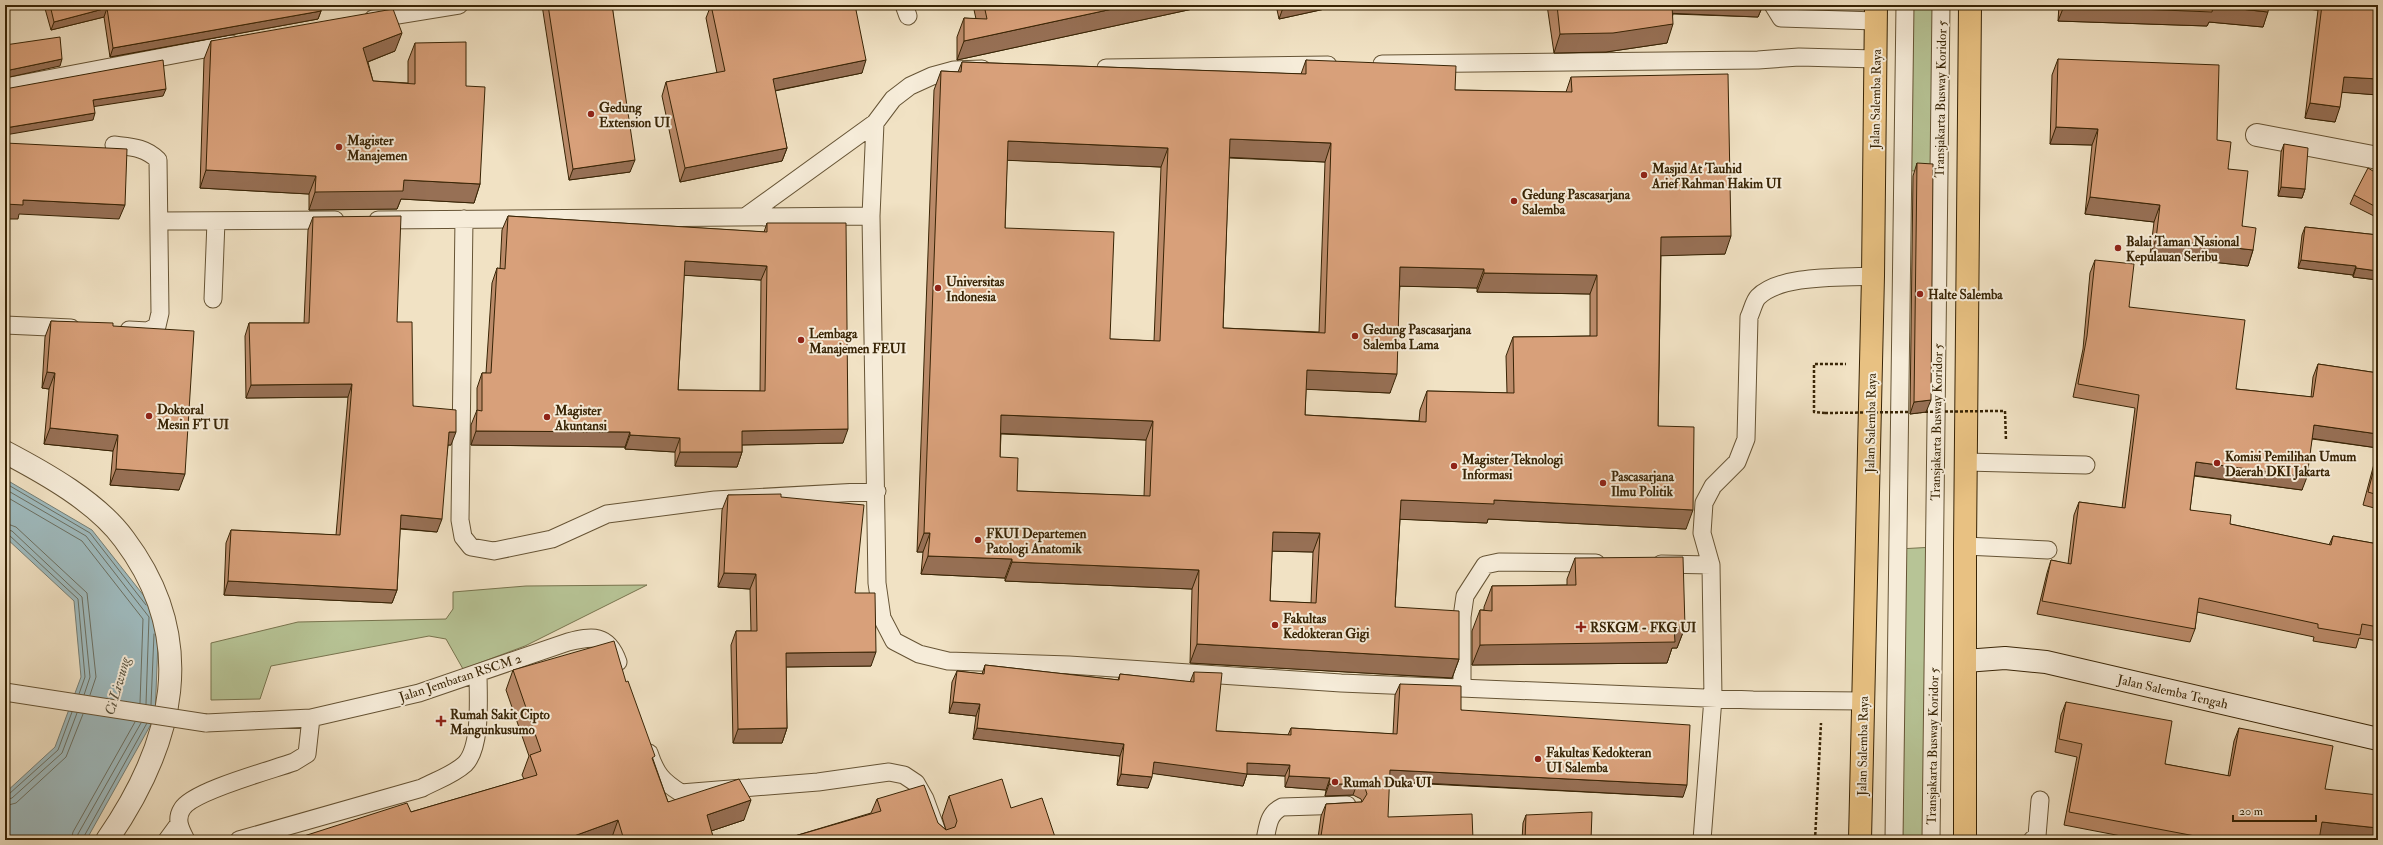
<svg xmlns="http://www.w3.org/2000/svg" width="2383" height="845" viewBox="0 0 2383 845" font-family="'IM FELL Double Pica',serif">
<rect width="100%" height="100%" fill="#f1e2c4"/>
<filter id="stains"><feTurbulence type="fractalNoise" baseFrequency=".005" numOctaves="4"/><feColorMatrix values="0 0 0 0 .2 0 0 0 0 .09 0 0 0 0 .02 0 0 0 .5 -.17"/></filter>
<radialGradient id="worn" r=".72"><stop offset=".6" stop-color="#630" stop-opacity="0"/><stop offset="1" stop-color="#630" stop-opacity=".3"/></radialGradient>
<path fill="#b7c496" stroke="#78744e" d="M1905 5H1940L1938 173 1903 170Z
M1935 547 1931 840H1895L1898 549Z
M647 585 525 646 463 669 446 639 429 636 271 666 260 699 211 700V643L298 622 446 619 453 609V592L526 586Z"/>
<path fill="#9fbbbf" stroke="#767f75" d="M5 479 92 530 159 615 155 717 88 837 84 840H5V793L55 747 81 677 74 601 5 537Z"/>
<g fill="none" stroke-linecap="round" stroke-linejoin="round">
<path stroke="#6c7062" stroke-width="1" d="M5 483 90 533 146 605
M5 489 86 536 149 617 146 704
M5 496 82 541 143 619 140 703
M5 523 16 527 87 593 96 677 90 695
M5 529 12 531 82 597 90 677 84 695
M5 534 9 535 78 599 85 677 79 694
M151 705 154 634
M5 795 9 794 58 750 72 712
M5 800 12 798 62 753 77 713
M5 806 16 803 66 757 83 714
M71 840 73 832 135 722
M77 840 78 834 141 723
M82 840 147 723"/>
<g stroke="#665435" stroke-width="19">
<path id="lane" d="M904 5 908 16
M1773 5 1781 18 1876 21
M373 19 459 5
M1382 64 1758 60 1799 57 1876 59
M1106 68 1328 65
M982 69 954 70 932 76 910 86 893 99 875 123 871 216 877 583 882 618 894 641 919 654 948 661 1069 665 1341 683 1753 700 1864 701
M5 87 231 44
M114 145C131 147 145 147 158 160L160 313 157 326 148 331 129 330
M745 217 875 123
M464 219 460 520 463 537 471 547 494 551 552 539 607 514 715 500 877 491
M378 220 871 216
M159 221 335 220
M213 299 216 221
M5 325 71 328
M1966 462 2086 465
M1965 546 2048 550
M1661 564 1711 565
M1462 688V617L1465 596 1485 565 1499 562 1596 563
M206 723 311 718 419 693 568 642C592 636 608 633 618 662
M649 753C656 774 662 781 681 793L818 782 889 772 904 775 916 783 925 799 940 840
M167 840 178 825
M186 840C181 830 175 820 182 809 192 791 272 770 294 762L307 754 311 718
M239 840 422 788C437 780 453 775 465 764 482 747 478 695 478 673
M1265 840C1268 826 1268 814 1282 807L1347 805
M1702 840 1713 698 1711 565 1702 533 1704 503 1713 486 1737 462 1746 439 1749 317C1752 311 1754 301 1758 297 1781 274 1842 278 1873 276
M1894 840 1905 5
M1931 840 1941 5
M2032 840 2037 836 2040 800"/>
</g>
<g stroke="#665435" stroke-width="24">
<path id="street" d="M2257 135 2378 158
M5 452C45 473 97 502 124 539 200 640 174 743 107 840"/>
</g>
<g stroke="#382405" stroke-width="24">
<path id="secondary" d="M1965 661 2005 658 2046 662 2378 739"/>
</g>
<g stroke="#382405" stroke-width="24">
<path id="primary" d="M1860 840 1873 276 1876 5
M1965 840V546L1970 5"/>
</g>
<path stroke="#382405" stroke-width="2.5" stroke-dasharray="3 2" stroke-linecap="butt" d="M1995 411H2005L2006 441
M1825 413 1814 412V364H1846
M1815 840 1821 723"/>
<use href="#lane" stroke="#f6ecd9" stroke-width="17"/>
<use href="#street" stroke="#f6ecd9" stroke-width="22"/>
<use href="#secondary" stroke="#f6ecd9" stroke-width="22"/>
<use href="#primary" stroke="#e8c182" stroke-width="22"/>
<g stroke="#665435" stroke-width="19" stroke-linecap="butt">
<path id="lane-bridge" d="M5 692 206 723"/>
</g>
<path stroke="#382405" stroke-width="2.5" stroke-dasharray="3 2" stroke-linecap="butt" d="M1825 413 1995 411"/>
<use href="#lane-bridge" stroke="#f6ecd9" stroke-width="17"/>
</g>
<path fill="#ba8a69" stroke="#382405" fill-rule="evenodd" d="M44 5H320L321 11 318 19 110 57 104 17 51 30Z
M542 5H612L630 172 569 180Z
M711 5H855L862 73 775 91 787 148 782 161 680 182 662 96 666 82 717 73 706 18Z
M973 5H1211L957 60V37L964 18 976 19Z
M1276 5H1343L1279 19Z
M1547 5H1763L1758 17 1673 14 1667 43 1606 52 1554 53Z
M2059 5H2378V95L2342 92 2335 122 2305 118 2318 10 2269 6 2263 27 2209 22 2207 26 2058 21Z
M211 41 395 51 368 62 373 81 408 83V61L415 43 466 86 480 184 474 203 401 199 397 209 309 210V194L200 188 204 59Z
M2058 59 2217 140 2228 169 2242 226 2253 250 2248 266 2150 255 2154 222 2085 214 2092 145 2050 144 2052 75Z
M1306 60 1455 90 1566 92 1571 77 1725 254 1661 255 1658 426 1686 529 1488 519 1487 523 1400 519 1395 607 1459 659 1452 678 1190 663 1192 589 1005 581V578L921 574 923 552H917L934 90 941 71 958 72 962 62 1301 74ZM1229 158 1325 162 1319 332 1223 328ZM1007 160 1161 167 1154 341 1110 339 1005 228ZM1400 286 1477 288V292L1590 294V336L1513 337 1506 356 1507 393 1427 391 1420 410 1419 421 1305 415 1306 389 1390 393ZM1001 434 1146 440 1144 496 1017 491 1000 457ZM1272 551 1313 552 1311 603 1270 601Z
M2284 144 2305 189 2302 198 2278 196 2281 152Z
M1917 163 1926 412 1910 414 1913 176Z
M2378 174V218L2350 204 2354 195Z
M508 216 764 232 767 223 843 443 742 445V452L737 467 675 466V452L625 449V447L471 445V425L477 410V411V388L482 373H486L492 283 497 268 500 269 502 230ZM684 275 761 280 760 391 678 390Z
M313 217 397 322 413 406 451 445H448L437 532 400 529 397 590 392 603 224 595 226 543 231 530 336 535 348 397 246 398 245 336 249 323H304L308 230Z
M2305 227 2378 235V280L2353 277V275L2298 268 2302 235Z
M2095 260 2129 307 2236 389 2311 397 2313 377 2318 364 2378 373V448L2312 439 2302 490 2194 476 2190 510 2230 524 2329 545 2333 536 2378 544V641L2359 638 2356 648 2313 641 2314 637 2197 612 2195 629 2190 642 2037 614 2047 573 2051 560 2068 564 2074 515 2079 502 2122 508 2135 408 2073 397 2083 349 2090 273Z
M51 321 113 326 179 490 110 485 113 451 44 444 49 389 42 388 45 337Z
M2378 449V509L2363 505Z
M728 495 781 497 855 593 871 666 786 667 787 728 782 743H733L731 645 736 631H751L750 589 718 587 722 510Z
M1575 558 1685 627 1677 648H1672L1667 663 1472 665V631L1480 610H1484V607L1492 586 1567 585V579Z
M985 665 1118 680 1120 674 1190 682 1194 672 1216 731 1288 735 1291 728 1393 734 1395 695 1400 684 1461 710 1683 797 1389 782 1318 838 1321 816 1326 804 1362 802 1361 799 1353 795 1325 796 1326 790 1285 787V776L1247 774 1243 786 1152 773 1148 788 1117 785 1120 756 973 739 976 716 949 713 952 682 957 671 982 674Z
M513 670 626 682 668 802 744 820 711 831 714 840H303L304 836 411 812 524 779 522 775 529 756 506 690Z
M2066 702 2165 764 2228 776 2234 741 2239 728 2325 789 2367 840 2320 835 2319 840H2142L2064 825 2077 757 2055 752 2061 715Z
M949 796 1011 808 1056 840H787L788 838 871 813 877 799 938 823 946 830 942 817Z
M1526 815 1591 840H1522L1523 823Z"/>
<path fill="#977055" stroke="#382405" d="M1131 5H1211L957 60 964 41Z
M1284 5H1343L1279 19Z
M1433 5H1450L1432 8Z
M1668 5H1763L1758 17 1665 13Z
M2265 5H2320L2318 10Z
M2064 6H2213L2268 12 2263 27 2209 22 2207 26 2058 21Z
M107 8 104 17 51 30 54 22Z
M321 11 318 19 110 57 113 48Z
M1673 24 1667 43 1606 52 1554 53 1560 34Z
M402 33 395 51 357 66 363 48Z
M62 59 60 66 5 78V71Z
M866 60 862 73 768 92 773 79Z
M2344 77 2378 79V95L2338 92Z
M166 89 163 96 91 107 93 100Z
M2310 103 2340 107 2335 122 2305 118Z
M95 113 93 120 5 135V128Z
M2056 127 2098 129 2092 145 2050 144Z
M1230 139 1331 143 1325 162 1223 157Z
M1008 141 1168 148 1161 167 1001 160Z
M787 148 782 161 680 182 685 168Z
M635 160 630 172 569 180 573 169Z
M206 170 316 176 309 194 200 188Z
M404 180 480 184 474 203 401 199 397 209 309 210 315 192Z
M2281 187 2305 189 2302 198 2278 196Z
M2090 197 2160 205 2154 222 2085 214Z
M23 200 125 205 119 219 19 214 18 219H5V204Z
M1731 236 1725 254 1654 256 1661 237Z
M2156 239 2253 250 2248 266 2150 255Z
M2301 260 2356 266 2353 275 2298 268Z
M685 261 767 266 761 280 680 275Z
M1400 267 1484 269 1477 288 1393 286Z
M2356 268 2378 271V280L2353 277Z
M1484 273 1597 275 1590 294 1477 292Z
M1307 370 1397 374 1390 393 1300 389Z
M47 372 55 373 49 389 42 388Z
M352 384 348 397 246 398 251 385Z
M1931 400 1926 412 1910 414 1914 402Z
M1001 415 1153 421 1146 440 994 433Z
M2314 425 2378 434V448L2309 438Z
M50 428 118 435 113 451 44 444Z
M848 429 843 443 737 445 742 431Z
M476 431 630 432 625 447 471 445Z
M449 432H456L451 445H444Z
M630 435 680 438 675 452 625 449Z
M680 452H742L737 467 675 466Z
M2196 462 2307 477 2302 490 2191 475Z
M116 469 185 474 179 490 110 485Z
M1401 500H1494L1693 510 1686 529 1488 519 1487 523 1394 519Z
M401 515 442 519 437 532 396 528Z
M1273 532 1320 533 1313 552 1266 551Z
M924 533H930L923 552H917Z
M928 556 1012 559 1005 578 921 574Z
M1012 562 1199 570 1192 589 1005 581Z
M724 573 756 574 750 589 718 587Z
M228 581 397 590 392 603 224 595Z
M1674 627H1685L1677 648H1672L1667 663 1472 665 1480 645Z
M1197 644 1459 659 1452 678 1190 663Z
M876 652 871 666 781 667 786 653Z
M953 702 980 704 976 716 949 713Z
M787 728 782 743H733L738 729Z
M977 728 1124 744 1120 756 973 739Z
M1154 762 1247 763 1290 765 1285 776 1247 774 1243 786 1149 773Z
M1390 770 1687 785 1683 797 1386 781Z
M1121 774 1152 777 1148 788 1117 785Z
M1289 776 1330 778 1326 790 1285 787Z
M1329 784H1357L1353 795 1325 796Z
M751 800 744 820 699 835 707 815Z
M618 820 611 840H563Z
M2322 822 2378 828V840H2367L2317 835Z"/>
<path fill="#d8a07a" stroke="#382405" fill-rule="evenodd" d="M50 5H320L321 11 113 48 107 8 54 22Z
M548 5H612L635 160 573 169Z
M711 5H855L866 60 773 79 787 148 685 168 666 82 725 71Z
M984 5H1131L964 41V18L987 19Z
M1557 5H1672L1673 24 1613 33 1560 34Z
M2064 5H2269L2268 12 2213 6 2212 12 2064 6Z
M2322 5H2378V79L2344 77 2340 107 2310 103Z
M393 9 402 33 363 48 373 81 415 84V43L466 42V86L485 87 480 184 404 180 403 191 315 192 316 176 206 170 211 41Z
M60 37 62 59 5 71V45Z
M2058 59 2219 65 2217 140 2231 142 2228 169 2248 171 2242 226 2256 228 2253 250 2156 239 2160 205 2090 197 2098 129 2056 127Z
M163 60 166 89 93 100 95 113 5 128V89Z
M1306 60 1456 66 1455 90 1572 92 1571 77 1728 74 1731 236 1661 237 1658 426 1694 427 1693 510 1494 500V504L1401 500 1395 607 1459 611V659L1197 644 1199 570 1012 562V559L928 556 930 533H924L941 71 961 72 962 62 1306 74ZM1230 139 1331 143 1325 333 1223 328ZM1008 141 1168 148 1160 341 1110 339 1114 232 1005 228ZM1400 267 1484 269V273L1597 275V336L1513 337 1514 393 1427 391 1426 422 1305 415 1307 370 1397 374ZM1001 415 1153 421 1150 496 1017 491 1018 458 1000 457ZM1273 532 1320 533 1316 603 1270 601Z
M5 143 127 149 125 205 23 200V205L5 204Z
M2284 144 2308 148 2305 189 2281 187Z
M1917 163 1933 164 1931 400 1914 402Z
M2368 168 2378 174V208L2354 195Z
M401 216 397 322H412L413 406 456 410V432H449L442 519 401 515 397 590 228 581 231 530 340 535 352 384 251 385 249 323H309L313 217Z
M508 216 767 232V223H846L848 429 742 431V452H680V438L630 435V432L476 431 477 410 482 411V373H491L497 268 505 269ZM685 261 767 266 765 391 678 390Z
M2305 227 2378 235V271L2356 268V266L2301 260Z
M2095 260 2134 264 2129 307 2245 320 2236 389 2313 397 2318 364 2378 373V434L2314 425 2307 477 2196 462 2190 510 2231 515 2230 524 2331 545 2333 536 2378 544V627L2362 624 2360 635 2318 628V624L2199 598 2195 629 2042 601 2051 560 2071 564 2079 502 2125 508 2139 395 2078 384 2087 336Z
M51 321 113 323V326L194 331 185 474 116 469 118 435 50 428 55 373 47 372Z
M2378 453V495L2368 492Z
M781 494V497L864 505 855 593H875L876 652 786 653 787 728 738 729 736 631H757L756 574 724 573 728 495Z
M1683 557 1685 627H1674L1675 642 1480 645V610L1492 611V586L1576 585 1575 558Z
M614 641 626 682 628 681 655 756 652 758 668 802 739 779 751 800 707 815 714 840H624L618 820 563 840H306L304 836 407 803 411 812 537 775 530 755 541 751 513 670Z
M985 665 1119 680 1120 674 1194 682V672L1222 673 1216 731 1291 735V728L1397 734 1400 684 1461 686V710L1690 725 1687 785 1390 770 1388 817 1472 814 1473 840H1316L1321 836 1326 804 1362 802 1367 794 1365 788 1357 784H1329L1330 778 1289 776 1290 765 1247 763V774L1154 762 1152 777 1121 774 1124 744 977 728 980 704 953 702 957 671 984 674Z
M2066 702 2172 721 2165 764 2230 776 2239 728 2333 746 2325 789 2378 795V828L2322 822 2319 840H2216L2069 812 2082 744 2059 739Z
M1002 779 1011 808 1042 798 1056 840H788V838L881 811 877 799 924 785 938 823 946 830 955 827 957 821 949 796Z
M1592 812 1591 840H1525L1526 815Z"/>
<g fill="#8f2418" stroke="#f6ecd9" stroke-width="1.5">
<circle cx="591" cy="114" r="4"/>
<circle cx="339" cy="147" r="4"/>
<circle cx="1644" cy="175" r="4"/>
<circle cx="1514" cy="201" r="4"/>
<circle cx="2118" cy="248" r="4"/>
<circle cx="938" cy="288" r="4"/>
<circle cx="1920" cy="294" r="4"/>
<circle cx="1355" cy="336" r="4"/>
<circle cx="801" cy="340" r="4"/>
<circle cx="149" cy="416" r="4"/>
<circle cx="547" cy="417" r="4"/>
<circle cx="2217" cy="463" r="4"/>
<circle cx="1454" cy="466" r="4"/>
<circle cx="1603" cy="483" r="4"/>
<circle cx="978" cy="540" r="4"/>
<circle cx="1275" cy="625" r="4"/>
<path d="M1579 621h4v4h4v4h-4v4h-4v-4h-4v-4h4z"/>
<path d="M439 715h4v4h4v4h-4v4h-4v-4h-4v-4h4z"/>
<circle cx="1538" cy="759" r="4"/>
<circle cx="1335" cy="782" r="4"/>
</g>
<g text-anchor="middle" stroke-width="4" stroke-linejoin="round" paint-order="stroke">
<g font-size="13" fill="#382405" stroke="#f6ecd9">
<text transform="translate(1875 99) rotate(-89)" y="5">Jalan Salemba Raya</text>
<text transform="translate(1940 99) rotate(-89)" y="5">Transjakarta Busway Koridor 5</text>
<text transform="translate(1936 422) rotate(-89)" y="5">Transjakarta Busway Koridor 5</text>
<text transform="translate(1870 423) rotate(-89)" y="5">Jalan Salemba Raya</text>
<text transform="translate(460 677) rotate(-18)" y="5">Jalan Jembatan RSCM 2</text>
<text transform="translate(2173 691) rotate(13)" y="5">Jalan Salemba Tengah</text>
<text transform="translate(1862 746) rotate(-89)" y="5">Jalan Salemba Raya</text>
<text transform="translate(1932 746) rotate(-89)" y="5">Transjakarta Busway Koridor 5</text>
</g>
<g font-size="13" font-weight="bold" fill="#382405" stroke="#f6ecd9" text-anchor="start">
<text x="599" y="112">Gedung<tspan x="599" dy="15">Extension UI</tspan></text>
<text x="347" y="145">Magister<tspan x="347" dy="15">Manajemen</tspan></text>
<text x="1652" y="173">Masjid At Tauhid<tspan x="1652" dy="15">Arief Rahman Hakim UI</tspan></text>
<text x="1522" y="199">Gedung Pascasarjana<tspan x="1522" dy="15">Salemba</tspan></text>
<text x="2126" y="246">Balai Taman Nasional<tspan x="2126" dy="15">Kepulauan Seribu</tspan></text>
<text x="946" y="286">Universitas<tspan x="946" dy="15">Indonesia</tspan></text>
<text x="1928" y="299">Halte Salemba</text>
<text x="1363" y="334">Gedung Pascasarjana<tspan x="1363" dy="15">Salemba Lama</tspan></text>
<text x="809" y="338">Lembaga<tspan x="809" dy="15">Manajemen FEUI</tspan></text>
<text x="157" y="414">Doktoral<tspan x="157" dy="15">Mesin FT UI</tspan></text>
<text x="555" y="415">Magister<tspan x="555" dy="15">Akuntansi</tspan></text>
<text x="2225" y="461">Komisi Pemilihan Umum<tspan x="2225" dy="15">Daerah DKI Jakarta</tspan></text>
<text x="1462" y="464">Magister Teknologi<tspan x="1462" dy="15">Informasi</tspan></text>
<text x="1611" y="481">Pascasarjana<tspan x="1611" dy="15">Ilmu Politik</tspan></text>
<text x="986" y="538">FKUI Departemen<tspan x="986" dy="15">Patologi Anatomik</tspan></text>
<text x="1283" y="623">Fakultas<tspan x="1283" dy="15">Kedokteran Gigi</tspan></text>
<text x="1590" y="632">RSKGM - FKG UI</text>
<text x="450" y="719">Rumah Sakit Cipto<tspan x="450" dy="15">Mangunkusumo</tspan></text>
<text x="1546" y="757">Fakultas Kedokteran<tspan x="1546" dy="15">UI Salemba</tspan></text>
<text x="1343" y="787">Rumah Duka UI</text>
</g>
<g font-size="14" font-style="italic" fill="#57513d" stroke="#f6ecd9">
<text transform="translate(117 686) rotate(-74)" y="5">Ci Liwung</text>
</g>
</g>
<rect width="2383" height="845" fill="none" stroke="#f1e2c4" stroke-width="20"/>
<rect x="6" y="6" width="2371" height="833" fill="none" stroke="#382405" stroke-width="2"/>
<rect x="10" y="10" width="2363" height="825" fill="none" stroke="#382405"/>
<path d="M2233 815v6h83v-6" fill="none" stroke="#382405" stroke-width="2"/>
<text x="2239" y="815" font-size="12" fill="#382405" stroke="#f6ecd9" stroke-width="3" paint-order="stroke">20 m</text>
<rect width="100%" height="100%" filter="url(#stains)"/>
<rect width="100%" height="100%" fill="url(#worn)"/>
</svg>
